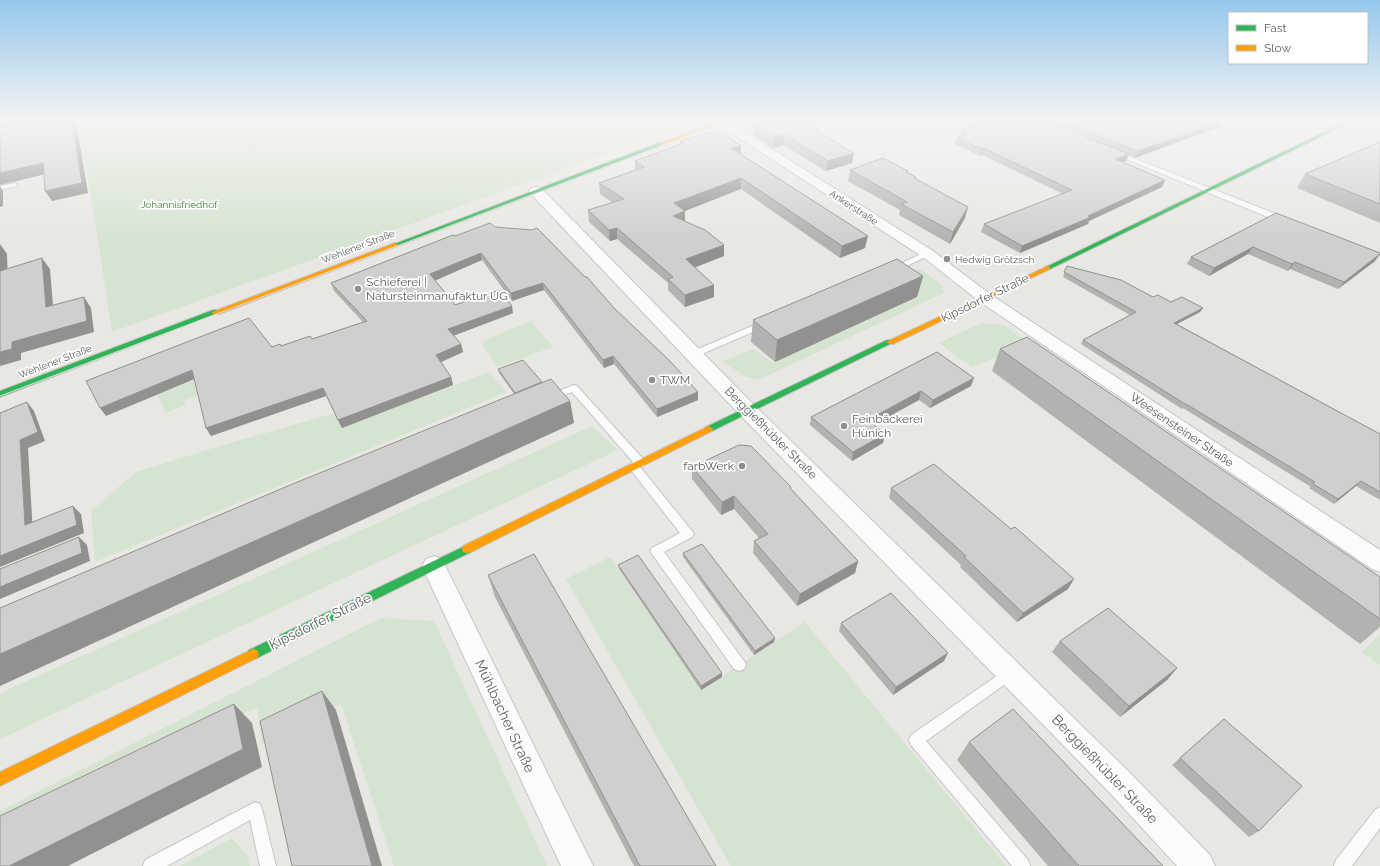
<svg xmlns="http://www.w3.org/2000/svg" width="1380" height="866" viewBox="0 0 1380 866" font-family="Raleway,sans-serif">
<rect width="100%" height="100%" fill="#e9e7e4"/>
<path fill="#d5e4d0" d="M79 120H699L112 332 92 201 81 141Z
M920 269 942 285 944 293 758 380 744 376 722 361 754 349 773 363 919 297 894 280Z
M531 321 553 347 497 367 481 342Z
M981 323 1003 325 1380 582 1018 349 972 367 939 343Z
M489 372 507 392 95 562 91 511 136 472 223 445 335 413 342 428Z
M211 373 218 388 185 400 186 405 166 413 157 395Z
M592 426 618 450 0 739V693Z
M610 557 701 690 805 622 1006 866H731L566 579Z
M381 618 434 621 547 866H394L341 704 262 745 257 707 0 840V811Z
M1380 634V665L1362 652Z
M232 838 248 856 250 866H180Z"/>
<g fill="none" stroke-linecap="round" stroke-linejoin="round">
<g stroke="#c5c5c5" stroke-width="2">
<path id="lane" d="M1116 151 1286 218 1287 220 1283 222H1280L1114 154 1113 153Z
M15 183 17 184V186L0 190V186Z
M925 252H928L932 254 896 271H890L889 269Z
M764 321 767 322 768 324 767 326 697 356H691L690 354 691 352Z
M574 385 577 386 644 460 645 463 644 466 640 467 692 531 694 534 692 537 664 552 744 661 746 665 744 669 739 671 734 669 652 554 650 551 652 548 680 533 630 469 629 466 633 462 572 392 551 400 546 397 548 395Z
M1010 667 1015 669 1017 673 1015 677 926 741 1028 860 1030 866H1012L911 745 909 740 911 735Z
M255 802 260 804 262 809 276 866H260L250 820 167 866H143L145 860Z
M1380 807V828L1352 866H1334L1336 860 1375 810Z"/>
</g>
<g stroke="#c5c5c5" stroke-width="2">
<path id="street" d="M715 120H726L933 251 991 295 1380 550V572L1372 569 979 301 923 257 716 123 714 121Z
M536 187 541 188 754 405 1129 772 1210 855 1215 866H1177L1109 792 740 415 531 194 529 191 531 188Z
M434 556 442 559 593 866H561L422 566 426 559Z"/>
</g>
<g stroke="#c4c5c5" stroke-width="2">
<path id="fast" d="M1349 120H1355L1050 269H1046L1044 268Z
M661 142 664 144 663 145 397 246 395 247 392 245Z
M213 310H219L220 312 0 397V391Z
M887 340H890L894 342 712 431 709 432 705 429 706 427Z
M467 545 471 546 472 549 471 552 257 658 253 659 249 658 247 654 249 650Z"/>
</g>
<g stroke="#c4c5c5" stroke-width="2">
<path id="slow" d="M721 120H728L663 145 658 144Z
M395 243 398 245 397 246 219 314H213L212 312Z
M1048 266 1050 267V269L893 344H890L886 342Z
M709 426 713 429 712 431 471 552 467 553 463 552 462 549 463 546Z
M253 649 257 650 259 654 257 658 0 786V772Z"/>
</g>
<use href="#lane" fill="#fcfbfb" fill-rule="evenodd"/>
<use href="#street" fill="#fcfbfb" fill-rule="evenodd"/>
<use href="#fast" fill="#30b455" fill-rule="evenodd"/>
<use href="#slow" fill="#ff9f0a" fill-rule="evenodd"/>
<path stroke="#e0e1e1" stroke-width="1" d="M0 396 730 120"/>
</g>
<path fill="#b4b2b0" d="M753 120H826L813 124 818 133 852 163 826 171 783 145 773 148 753 135Z
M958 120H1220L1219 127 1135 158 1129 155 1126 161 1123 162 1162 187 1089 221 1088 224 1020 253 981 232 984 224 1063 194 982 155 980 156 955 144 957 138 959 137 961 131 974 126Z
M680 141 741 146V154L865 248 840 258 741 189 684 211 685 221 724 245V256L695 267 714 297 685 307 668 290V283L617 239 610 241 589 222 588 210 613 203 600 194 599 183 635 170V161L680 145Z
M1380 142V223L1297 188 1305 174Z
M850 170 908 173 915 179 968 207 965 218 950 244 899 215 900 210 848 181Z
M1276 213 1375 261 1338 289 1290 269 1288 271 1248 254 1209 276 1187 264 1191 257Z
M455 236 614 308 698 392V400L657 417 614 364 604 368 544 290 512 301 482 260 435 280 455 305 513 313 453 336 461 344 463 352 441 362 451 377 453 385 342 428 326 396 211 436 206 428 195 379 106 416 272 347 281 346 312 339 363 322 334 291 331 283Z
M1067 266 1153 297 1171 302 1203 308 1200 312 1177 324 1380 434V500L1356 486 1334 504 1309 488 1311 487 1183 408 1182 409 1081 344 1083 340 1130 315 1063 277Z
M923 276 917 297 775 362 751 342 753 320Z
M1000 349 1380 577V627L1360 644 992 371Z
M937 352 971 386 930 408 919 400 873 425 885 434 883 443 852 461 810 425 811 417Z
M498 369 542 382 570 401 574 423 514 394 499 373Z
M692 467 791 487V490L858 561 855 573 797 606 753 553 754 541 759 538 734 509 721 515 692 479Z
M891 488 1068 589 1017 622 960 567 961 565 889 498Z
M683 553 775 638 774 642 754 655 683 557Z
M618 565 722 673V677L701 690 619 569Z
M488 575 716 866H634L495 597Z
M841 623 944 661 893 695 839 631Z
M1060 641 1177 668 1167 680 1120 717 1052 652Z
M1224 719 1259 831 1249 837 1172 765Z
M969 742 1163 866H1048L957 760Z"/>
<path fill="#929190" d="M72 120H75L76 121 88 193 52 201 45 191Z
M804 120H826L803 129Z
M1223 121 1219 127 1135 158 1138 151Z
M819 128 818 138 813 129Z
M784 135 783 145 773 148 774 137Z
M741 146V156L731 148Z
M983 148 982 155 980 156 982 149Z
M854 153 852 163 826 171 828 161Z
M1129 154 1126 161 1113 166 1115 159Z
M43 163 50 173 0 185V173Z
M741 178V189L675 215 674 203Z
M1165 180 1162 187 1089 221 1088 224 1020 253 1022 246Z
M0 186 3 191V206L0 207Z
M968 207 965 218 950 244 953 232Z
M685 211V222L673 216Z
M617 228V239L610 241 609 230Z
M868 236 865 248 840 258 842 246Z
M0 244 7 254 8 282 0 272Z
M724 245V256L686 271V259Z
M1253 247 1248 254 1209 276 1214 268Z
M481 253 482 260 432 282 430 274Z
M1380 254 1375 261 1338 289 1344 282Z
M42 258 50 269 54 318 46 307Z
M1295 262 1290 269 1288 271 1292 264Z
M923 276 917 297 775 362 777 340Z
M543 283 544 290 512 301 511 293Z
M714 285V297L685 307V295Z
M84 297 91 308 94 332 21 353V360L0 366V352L12 342Z
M512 306 513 313 450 337 448 329Z
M1203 308 1200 312 1171 327 1174 323Z
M461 344 463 352 439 363 436 355Z
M613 356 614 364 604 368 603 360Z
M192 370 197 378 106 416 100 408Z
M451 377 453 385 342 428 338 420Z
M974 378 971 386 930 408 933 400Z
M323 388 326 396 211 436 206 428Z
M921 391 919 400 866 429 868 420Z
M698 392V400L657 417V409Z
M570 401 574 423 0 686V654Z
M27 402 34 411 45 441 28 448 33 534 25 525 20 440Z
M885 434 883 443 852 461 853 452Z
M1361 481 1356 486 1334 504 1338 499Z
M734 496V509L721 515 722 502Z
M73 506 81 514 84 533 0 567V556Z
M79 537 87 545 90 561 0 599V587Z
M858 561 855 573 797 606 800 594Z
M1074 579 1068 589 1017 622 1023 613Z
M775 638 774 642 754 655 755 651Z
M948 653 944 661 893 695 896 687Z
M1177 668 1167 680 1120 717 1129 706Z
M722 673V677L701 690V686Z
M322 691 336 710 382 866H372Z
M234 704 252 723 262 767 68 866H9Z"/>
<path fill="#d1cfcd" stroke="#929190" d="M0 120H72L82 183 45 191 43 163 0 173Z
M753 120H805L819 128 813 129 854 153 828 161 784 135 774 137 753 125Z
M975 120H1041L1129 154 1115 159 1165 180 1088 216 1091 217 1022 246 984 224 1072 190 983 148 982 149 957 138 967 134 961 131 984 123Z
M1057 120H1220L1223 121 1138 151Z
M718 130 741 146 731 148 868 236 842 246 741 178 674 203 685 211 673 216 705 230 724 245 686 259 714 285 685 295 668 279 673 277 617 228 609 230 588 210 624 199 599 183 644 167 635 161 684 143 680 141Z
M1380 142V204L1305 174Z
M883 158 908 171 906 172 916 177 914 178 968 207 953 232 901 204 907 202 850 170Z
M1276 213 1380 253V254L1344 282 1295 262 1292 264 1253 247 1214 268 1191 257Z
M490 223 495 227 532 230 537 228 585 277H587L614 308 670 361 698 392 657 409 613 356 603 360 543 283 511 293 481 253 430 274 455 305 499 290 512 306 448 329 461 344 436 355 451 377 338 420 323 388 206 428 192 370 100 408 86 381 249 318 272 347 280 344 281 346 310 336 312 339 367 321 331 283 453 235 455 236Z
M42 258 46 307 84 297 87 321 12 342V349L0 352V271Z
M897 259 923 276 777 340 753 320Z
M1067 266 1121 280 1153 297 1158 295 1171 302 1182 297 1203 308 1174 323 1380 434V492L1361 481 1338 499 1313 484 1315 482 1186 404H1185L1083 340 1136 312 1064 272Z
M1027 337 1380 577V619L1000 349Z
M937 352 974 378 933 400 921 391 868 420 885 434 853 452 811 417Z
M523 360 542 382 515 393 498 369Z
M551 379 570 401 0 654V608L295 483Z
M27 402 38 432 20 440 25 525 73 506 77 525 0 556V413Z
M739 445 751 446 791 487 790 488 858 561 800 594 754 541 768 534 734 496 722 502 692 467Z
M934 464 1011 529 1015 527 1074 579 1023 613 964 557 966 556 891 488Z
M79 537 82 553 0 587V569Z
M702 544 775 638 755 651 683 553Z
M534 554 716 866H640L488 575Z
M638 555 722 673 701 686 618 565Z
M891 593 948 653 896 687 841 623Z
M1108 608 1177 668 1129 706 1060 641Z
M322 691 372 866H292L260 721Z
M234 704 243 749 9 866H0V816Z
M1013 709 1163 866H1079L969 742Z
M1224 719 1302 786 1259 831 1180 758Z"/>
<linearGradient id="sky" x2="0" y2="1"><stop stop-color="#95c7ec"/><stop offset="0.5" stop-color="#f5f4f3"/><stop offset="1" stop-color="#f5f4f3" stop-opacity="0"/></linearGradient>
<rect width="1380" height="241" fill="url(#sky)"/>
<g fill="#8c8e8f" stroke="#fff" stroke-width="1.5">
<circle cx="947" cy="259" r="4"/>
<circle cx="358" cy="289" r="4"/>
<circle cx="652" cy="380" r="4"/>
<circle cx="844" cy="426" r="4"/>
<circle cx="742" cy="466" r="4"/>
</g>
<g text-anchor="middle" stroke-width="3.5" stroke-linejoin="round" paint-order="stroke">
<g font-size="10" fill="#41803a" stroke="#fff">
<text x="179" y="208">Johannisfriedhof</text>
</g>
<g font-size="10" fill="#5a5e61" stroke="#fff">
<text transform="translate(854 207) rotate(33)" y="4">Ankerstraße</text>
<text transform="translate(358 246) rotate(-21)" y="4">Wehlener Straße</text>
<text transform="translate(55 361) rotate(-21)" y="4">Wehlener Straße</text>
</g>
<g font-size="10" fill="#5a5e61" stroke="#fff" text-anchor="start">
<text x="955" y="263">Hedwig Grötzsch</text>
</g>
<g font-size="12" fill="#5a5e61" stroke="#fff" text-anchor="start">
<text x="366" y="286">Schieferei |<tspan x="366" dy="14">Natursteinmanufaktur UG</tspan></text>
<text x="660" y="384">TWM</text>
<text x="852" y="423">Feinbäckerei<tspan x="852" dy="14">Hünich</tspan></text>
<text x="734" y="470" text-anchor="end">farbWerk</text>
</g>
<g font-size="12" fill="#5a5e61" stroke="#fff">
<text transform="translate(985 298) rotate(-26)" y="4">Kipsdorfer Straße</text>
<text transform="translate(1182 430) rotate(34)" y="4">Weesensteiner Straße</text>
<text transform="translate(771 433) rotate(45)" y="4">Berggießhübler Straße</text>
</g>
<g font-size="14" fill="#5a5e61" stroke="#fff">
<text transform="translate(320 621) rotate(-26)" y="5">Kipsdorfer Straße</text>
<text transform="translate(505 716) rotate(65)" y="5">Mühlbacher Straße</text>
<text transform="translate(1105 769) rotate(46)" y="5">Berggießhübler Straße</text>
</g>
</g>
<rect x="1228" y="12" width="140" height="52" fill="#ffffff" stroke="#bdbfc0"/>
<rect x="1236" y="25" width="20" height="6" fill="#30b455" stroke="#bdbfc0"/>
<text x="1264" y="32" font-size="12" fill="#5a5e61">Fast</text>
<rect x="1236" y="45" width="20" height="6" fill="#ff9f0a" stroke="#bdbfc0"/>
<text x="1264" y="52" font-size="12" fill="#5a5e61">Slow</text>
</svg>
